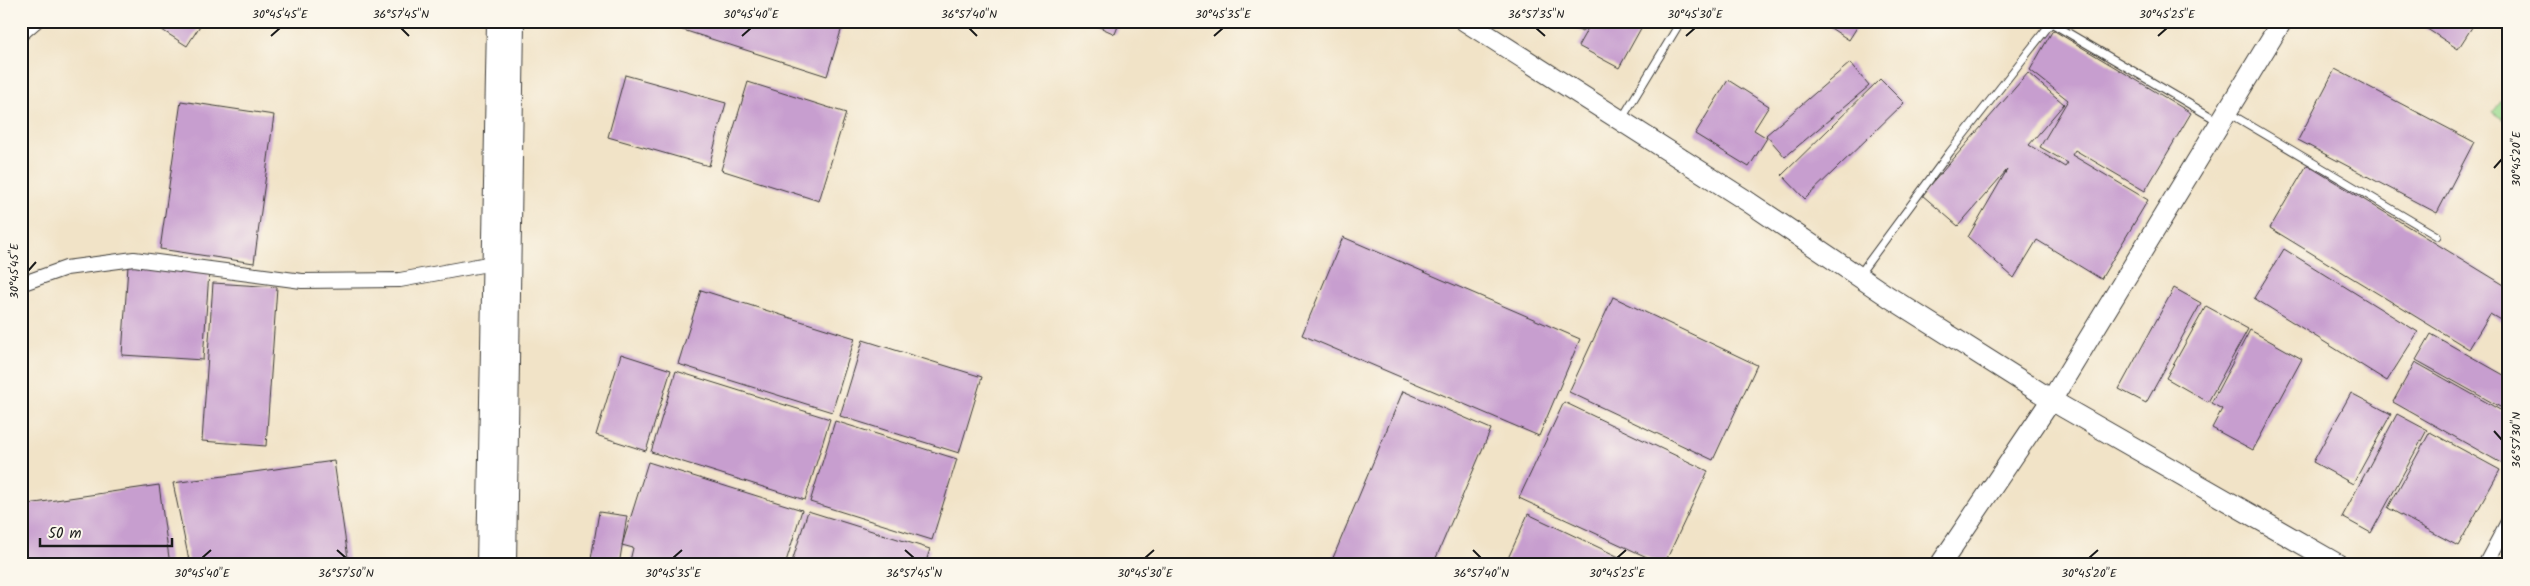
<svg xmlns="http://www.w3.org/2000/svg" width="2530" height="586" viewBox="0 0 2530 586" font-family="Kalam,sans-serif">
<rect width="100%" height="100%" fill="#fbf7ec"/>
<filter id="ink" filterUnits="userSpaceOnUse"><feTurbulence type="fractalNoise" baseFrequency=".02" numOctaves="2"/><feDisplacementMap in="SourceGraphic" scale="10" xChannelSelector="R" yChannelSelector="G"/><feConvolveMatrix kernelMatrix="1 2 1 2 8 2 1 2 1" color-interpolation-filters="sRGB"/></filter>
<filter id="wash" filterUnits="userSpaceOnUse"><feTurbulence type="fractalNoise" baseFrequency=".0096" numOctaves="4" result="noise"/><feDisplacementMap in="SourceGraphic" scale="20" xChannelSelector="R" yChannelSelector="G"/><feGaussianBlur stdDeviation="1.12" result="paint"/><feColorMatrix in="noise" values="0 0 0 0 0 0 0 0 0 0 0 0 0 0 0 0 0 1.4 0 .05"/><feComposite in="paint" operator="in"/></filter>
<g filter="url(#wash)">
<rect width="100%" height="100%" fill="#f1e3c7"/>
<path fill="#9cdb90" stroke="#5c7c56" d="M2509 91V123L2493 112Z"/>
<g id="blocks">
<path fill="#c79ecf" d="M148 21H203L187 46Z
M655 21H844L827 76Z
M1086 21H1120L1115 34Z
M1561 21H1588L1582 32Z
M1592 21H1645L1619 68 1578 46Z
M1820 21H1861L1849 40Z
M2415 21H2476L2458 49Z
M2053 30 2191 113 2145 191 2075 150 2072 155 2148 200 2101 279 2037 240 2014 278 1968 237 2007 170 1958 226 1922 195 2028 73 2064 104 2029 145 2065 167 2068 163 2040 147 2068 100 2030 70Z
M1850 63 1869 86 1785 157 1766 135Z
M2335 69 2474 142 2437 213 2298 140Z
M625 75 726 103 709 166 608 137Z
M1880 79 1904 103 1805 199 1782 175Z
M1728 80 1769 106 1754 130 1767 138 1749 167 1695 134Z
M748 82 846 113 819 201 721 170Z
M181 101 274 115 254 263 160 249Z
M2307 165 2509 288V325L2490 314 2469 349 2270 228Z
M1343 237 1580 339 1539 436 1302 335Z
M2284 249 2418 332 2387 381 2254 298Z
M128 266 209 272 203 360 122 355Z
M213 283 277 287 266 446 202 441Z
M2174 288 2201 303 2146 403 2119 389Z
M701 290 855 338 832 412 678 364Z
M1613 297 1757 365 1713 460 1569 392Z
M2206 306 2248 329 2208 402 2166 378Z
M2250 330 2302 359 2253 450 2212 428 2222 409 2211 403Z
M2431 334 2509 378V412L2416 360Z
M863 340 982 377 959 453 840 416Z
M621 354 671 370 646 451 596 435Z
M2415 362 2509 415V449L2501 463 2393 402Z
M676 371 830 419 805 500 651 452Z
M1403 391 1491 429 1433 565H1330Z
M2351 393 2391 414 2353 484 2313 462Z
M1564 402 1708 471 1664 565 1519 498Z
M2397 414 2427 430 2371 533 2342 517Z
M835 421 957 459 932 540 810 502Z
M2430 432 2500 470 2458 546 2388 508Z
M334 461 349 565H190L173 483Z
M648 462 802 510 785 565H629L633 548 622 545Z
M159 485 170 565H21V505Z
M808 511 930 549 925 565H791Z
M599 512 627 516 619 565H590Z
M1528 514 1636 565H1505Z"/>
</g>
</g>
<g filter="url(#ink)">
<use href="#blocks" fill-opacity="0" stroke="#3c3a36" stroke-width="1"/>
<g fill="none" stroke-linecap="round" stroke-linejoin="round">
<g stroke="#3c3a36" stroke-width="9">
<path id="lane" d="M2048 21 2220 122
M2229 113 2437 236
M1621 120 1681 21
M1859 275 1950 152 2051 23"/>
</g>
<g stroke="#3c3a36" stroke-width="16">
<path id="street" d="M21 34 36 21
M21 284 66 268 134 259 302 281 400 280 493 263
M2485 565 2509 520"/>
</g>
<g stroke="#3c3a36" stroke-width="22">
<path id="secondary" d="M1465 21 1747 201 1889 297 2063 407 2339 565
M487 565 497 21
M506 565 514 21
M1940 565 2052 399 2282 21"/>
</g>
<use href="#lane" stroke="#fff" stroke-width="7"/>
<use href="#street" stroke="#fff" stroke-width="14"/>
<use href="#secondary" stroke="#fff" stroke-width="20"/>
</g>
</g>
<path fill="none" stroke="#1c1c1c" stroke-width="2" d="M401 28 409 36M969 28 977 36M1536 28 1545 36M271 36 280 28M742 36 751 28M1214 36 1223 28M1686 36 1695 28M2158 36 2167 28M2494 168 2502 159M28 271 36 262M2494 431 2502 440M337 550 346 558M905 550 914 558M1473 550 1481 558M202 558 211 550M673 558 682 550M1145 558 1154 550M1617 558 1626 550M2089 558 2098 550"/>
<rect width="2530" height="586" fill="none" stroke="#fbf7ec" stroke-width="55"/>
<path d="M40 538v8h132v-8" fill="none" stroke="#1c1c1c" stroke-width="2.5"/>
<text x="48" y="538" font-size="15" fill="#1c1c1c" stroke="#fbf7ec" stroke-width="4" paint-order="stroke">50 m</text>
<rect x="28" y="28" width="2474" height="530" fill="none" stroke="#1c1c1c" stroke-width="2"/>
<g font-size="12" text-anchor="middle" fill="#1c1c1c">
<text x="280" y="18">30°45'45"E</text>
<text x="401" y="18">36°57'45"N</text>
<text x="751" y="18">30°45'40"E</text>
<text x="969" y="18">36°57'40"N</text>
<text x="1223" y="18">30°45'35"E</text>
<text x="1536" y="18">36°57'35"N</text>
<text x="1695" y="18">30°45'30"E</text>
<text x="2167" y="18">30°45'25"E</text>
<text transform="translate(2516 159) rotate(-90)" y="4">30°45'20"E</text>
<text transform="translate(14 271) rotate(-90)" y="4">30°45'45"E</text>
<text transform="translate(2516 440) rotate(-90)" y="4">36°57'30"N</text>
<text x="202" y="577">30°45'40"E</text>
<text x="346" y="577">36°57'50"N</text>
<text x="673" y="577">30°45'35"E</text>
<text x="914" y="577">36°57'45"N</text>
<text x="1145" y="577">30°45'30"E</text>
<text x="1481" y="577">36°57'40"N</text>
<text x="1617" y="577">30°45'25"E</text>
<text x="2089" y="577">30°45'20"E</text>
</g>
</svg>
